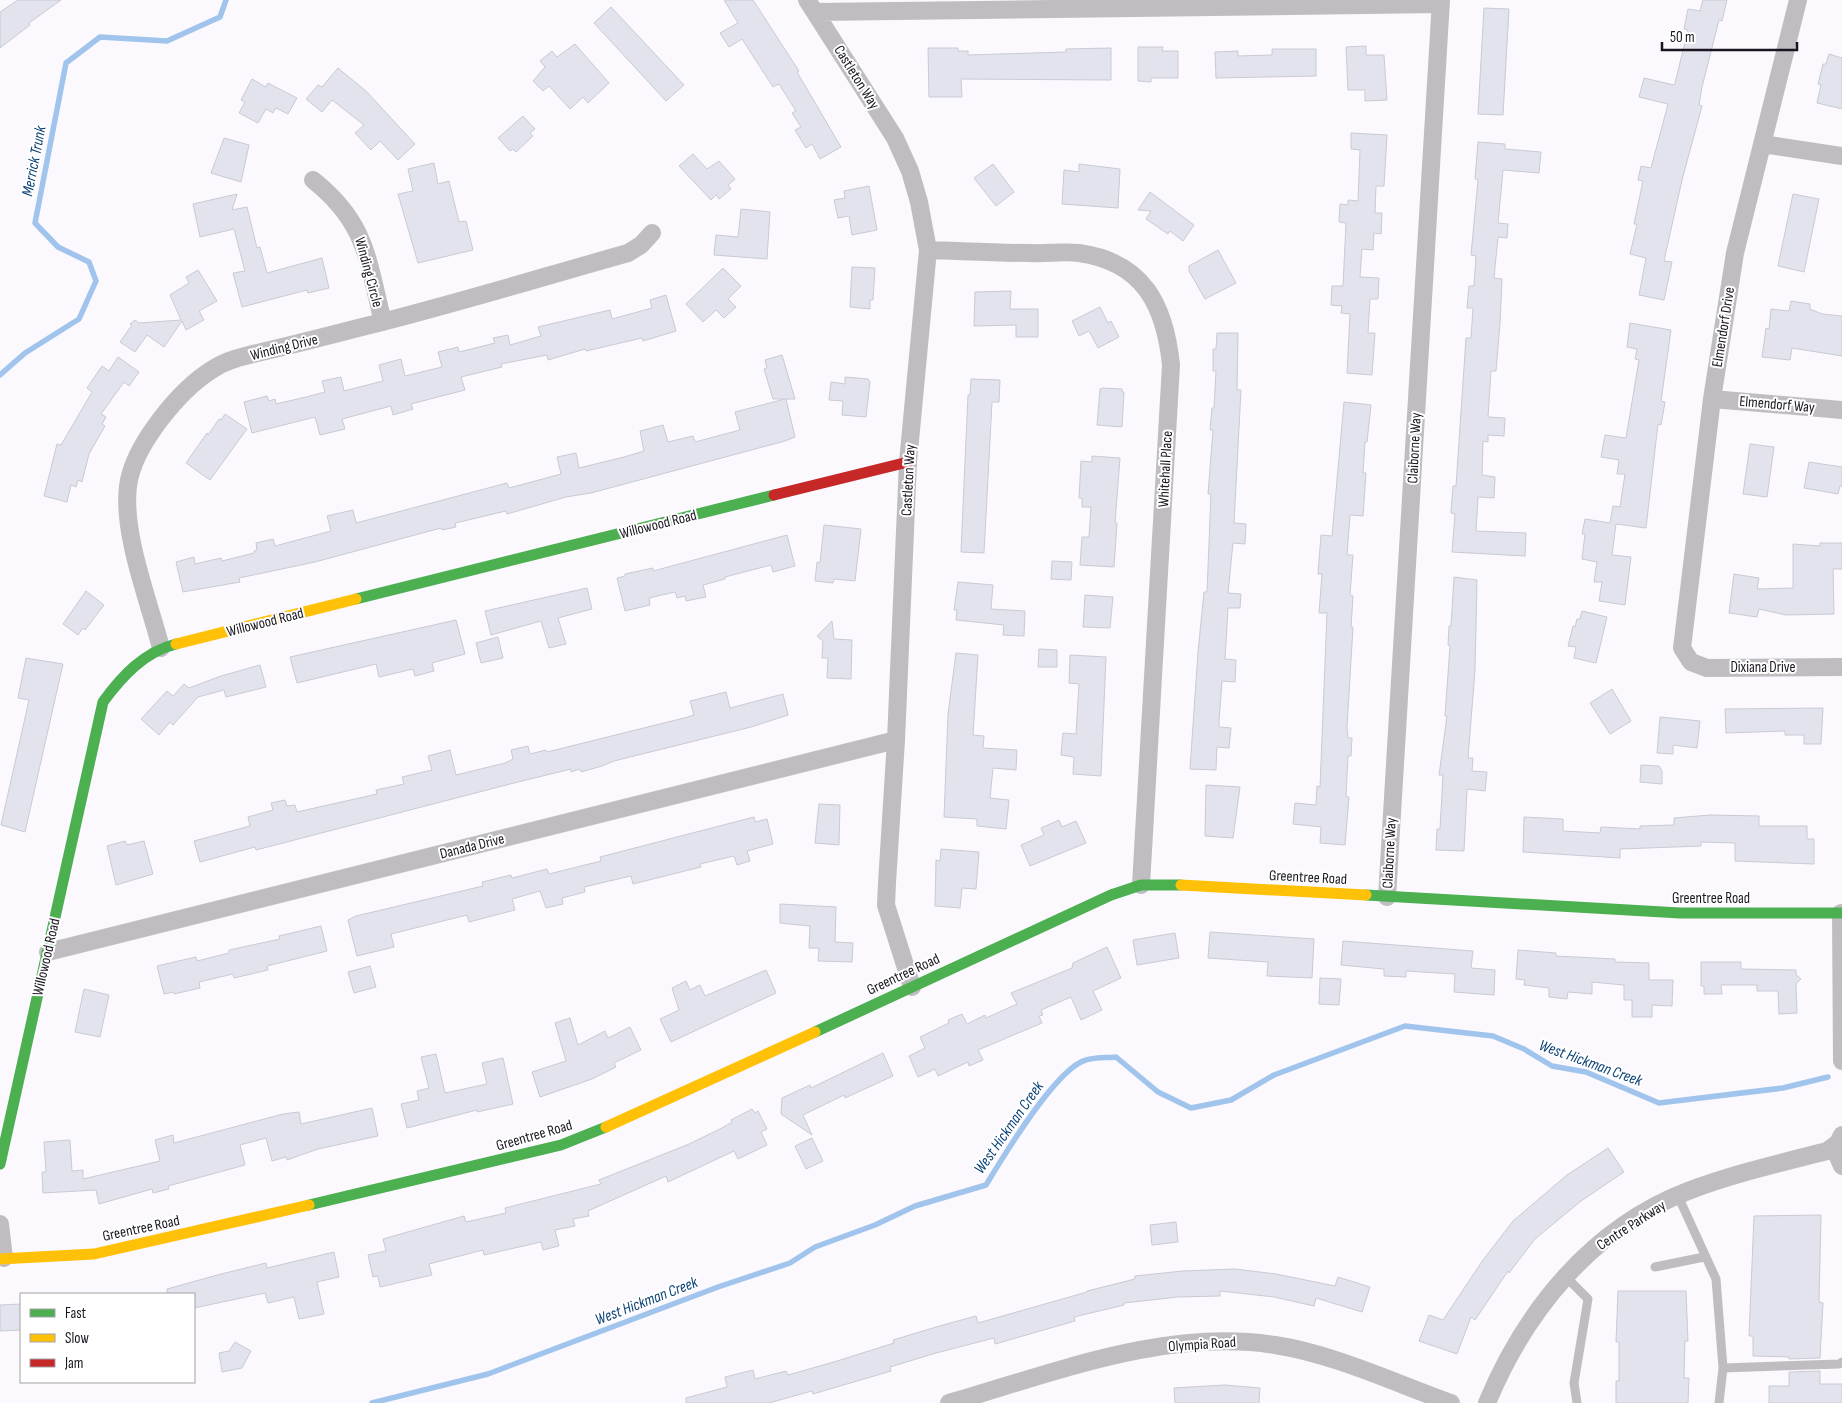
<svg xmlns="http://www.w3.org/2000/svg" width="1842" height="1403" viewBox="0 0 1842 1403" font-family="'Sofia Sans Condensed',sans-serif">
<rect width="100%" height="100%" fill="#fbf9fe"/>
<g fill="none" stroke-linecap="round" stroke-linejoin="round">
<path stroke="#a1c4ec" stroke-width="5.5" d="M0 375 25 353 79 319 96 281 89 262 58 247 35 223 66 63 100 37 167 41 220 17 226 0
M372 1403 488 1374 718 1287 790 1263 815 1247 875 1225 915 1206 986 1185C1003 1157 1056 1068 1086 1060 1095 1057 1107 1058 1116 1057L1158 1092 1191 1108 1231 1100 1274 1075 1405 1026 1493 1036 1524 1049 1552 1066 1586 1072 1659 1103 1783 1088 1828 1077"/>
</g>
<path fill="#e2e3ed" stroke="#cacad3" d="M18 0H61L29 23 30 25 0 48V12Z
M724 0H753L799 71 797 72 841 147 820 159 812 144 806 148 795 130 801 127 792 113 796 111 779 84 773 87 742 39 729 47 720 33 738 23Z
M1703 0H1727L1722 21 1719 20 1702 87 1699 105 1702 106 1682 180 1664 261 1672 262 1664 300 1639 295 1646 258 1630 254 1637 224H1634L1643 181 1638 180 1641 166 1651 168 1668 104 1639 97 1644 78 1674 85 1675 83 1688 30 1684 29 1688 9 1700 11Z
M611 7 684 85 666 101 594 23Z
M1484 8 1509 9 1503 115 1478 114Z
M575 44 609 83 588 103 583 97 570 109 549 86 543 91 533 81 545 67 540 61 552 51 557 57Z
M1366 46V55H1384L1387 100 1365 101V90H1348L1346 47Z
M1138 47H1163L1162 51H1178V78H1151V82L1138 81Z
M928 48H958V51H968V55L1066 52V49L1111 48V80L961 79 962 97H929Z
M1272 49H1316V76L1216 78 1215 52 1238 51V56L1272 55Z
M1829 54 1842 58V109L1817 103 1821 85 1818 84 1823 64H1826Z
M338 68 366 91 415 144 398 160 380 141 371 150 355 133 364 125 332 100 322 112 306 99 318 85 322 87Z
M252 79 266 87 268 83 297 98 288 114 276 108 273 113 266 109 258 123 239 113 245 102 241 100Z
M523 116 535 129 530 133 533 136 516 152 513 149 510 151 498 138Z
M1351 133 1387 135 1384 186H1376L1375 213H1382L1381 234 1374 233 1373 250 1362 249 1360 277 1379 278 1378 299H1370L1368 333H1375L1372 375 1347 373 1350 314 1341 313 1342 306 1331 305 1332 286H1343L1346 223 1339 222 1340 204 1348 205V200L1358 201 1360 150 1351 149Z
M224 138 249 145 241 182 211 173Z
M1478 142 1505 144V149L1541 152 1539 173 1503 170 1498 223 1508 224 1507 238 1498 237 1494 278 1502 279 1500 323 1496 371H1491L1488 417 1505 418 1504 436 1488 435V442L1483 441 1482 475 1495 477 1494 498 1478 497 1476 531 1526 533 1525 556 1452 552 1455 514 1451 513V511L1453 486H1456L1466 338H1471L1473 308H1467L1469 286H1474L1476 256 1471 255 1478 180 1475 179Z
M693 154 707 169 719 161 735 179 728 185 731 189 719 199 716 195 711 200 679 166Z
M434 163 438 184 449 181 459 222 466 221 473 250 418 263 398 194 413 191 408 169Z
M993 164 1014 192 996 206 974 178Z
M1079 164 1120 169 1118 208 1062 204 1064 170 1079 172Z
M869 186 877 230 852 235 849 216 838 218 834 200 845 198 844 191Z
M1150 192 1194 225 1183 241 1170 231 1168 234 1146 219 1151 211 1138 210Z
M237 194 232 210 247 207 257 248 260 247 267 273 322 258 329 288 308 293 307 290 242 307 233 273 245 271 234 229 200 237 193 204Z
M1793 194 1819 199 1804 272 1778 266Z
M741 209 770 212 767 259 714 255 716 235 738 237Z
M1218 250 1236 283 1205 299 1189 271V266Z
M852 267 875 268 873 300H870V309L850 307Z
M723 268 741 286 728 299 736 307 724 318 716 310 703 322 686 304Z
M198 270 217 301 199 311 204 320 186 330 182 321 164 347 147 335 135 352 120 342 132 325 130 324 135 320 139 323 181 320 170 295 189 283 186 277Z
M1011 291 1010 309H1038V337H1016V325L974 326 975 292Z
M666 295 676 331 643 341 642 338 586 351 585 349 548 360 547 355 501 364 502 367 461 377 465 390 411 404 413 409 393 415 391 406 342 419 345 429 320 435 315 417 252 433 244 402 267 396 269 401 275 399 276 404 306 397 325 392 322 381 341 377 344 391 383 381 379 365 401 359 405 376 442 367 438 352 458 347 459 352 495 343 493 338 508 335 510 345 541 336 538 327 610 310 612 319 652 308 650 300Z
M1791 301 1810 304V309L1822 314 1842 316V356L1792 348 1790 360 1762 357 1766 328 1769 329 1771 309 1789 311Z
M1100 307 1108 323 1111 321 1119 337 1098 348 1089 331 1079 336 1072 321Z
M1630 323 1671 330 1661 401 1665 402 1661 425 1658 424 1646 528 1616 524 1612 555 1631 557 1625 605 1599 601 1602 582H1594L1597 562 1582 559 1585 534H1582L1585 519 1610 523 1613 506 1620 507 1625 474H1617L1619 460 1601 457 1605 435 1626 438 1639 360 1635 359 1637 349 1627 347Z
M1217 333H1238L1237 390H1241L1234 523 1246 524 1245 544 1233 543 1228 593 1241 594 1240 608H1228L1225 659 1236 660 1235 682 1222 681 1219 722V727L1231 728 1229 748 1217 747 1216 770 1190 769 1198 652 1204 592H1207L1211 494H1208L1213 430H1210L1212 408H1214L1216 371H1213V349H1216Z
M782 355 795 399H786L795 437 785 441 591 493 566 497 507 514 506 511 455 523 456 527 442 530 441 528 315 562 239 578 240 582 183 592 176 562 194 557 195 564 221 558 222 561 254 553V551L257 550 256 543 273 539 275 546 331 531 327 516 353 510 356 523 507 483 509 488 561 474 557 457 576 453 579 468 624 457 644 451 640 431 663 425 668 442 693 436 695 442 740 430 735 412 785 399H773L764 369 767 368 765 360Z
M118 357 139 372 129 386 124 382 101 414 106 417 102 424 105 426 89 454 82 482 78 480 76 487 71 485 67 502 44 496 57 444 61 445 92 392 87 388 102 366 109 371Z
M845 377 868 379 870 382 866 417 842 415 843 401 829 400 831 382 845 384Z
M971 379 1000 380 999 402H992L984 553 961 552 968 395H970Z
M1103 388 1122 389V392H1124L1122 427 1097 425 1100 389Z
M1344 402 1371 405 1367 442H1365L1363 473H1366L1363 516 1350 515 1347 555H1353L1350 595 1353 596 1351 627H1353L1347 727 1348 738H1352L1351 756H1348L1346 796 1349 797 1345 845 1320 843 1321 827 1293 824 1295 803 1316 805 1317 786 1320 787 1327 613H1319L1322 574H1318L1321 535 1332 536Z
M225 414 247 429 210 480 186 463 207 433 208 435 219 419 221 420Z
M1750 444 1774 447 1767 497 1743 494Z
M1092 456 1120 458 1115 523H1117L1114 567 1080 565 1082 537H1089L1091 507H1082V498H1079L1081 461 1092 462Z
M1809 462 1842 467V486H1840L1838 494 1804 488Z
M824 525 861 529 855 581 834 579 833 583 815 581 817 562 820 563Z
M787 535 795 566 773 572 771 565 725 577V579L703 585 706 597 686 601 685 596 677 598 675 592 649 598 650 605 625 611 617 578 625 576V574L653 568V571Z
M1820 543H1842V569H1833L1834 614 1786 615 1759 609 1757 617 1729 613 1734 574 1759 578 1757 589 1793 588V544L1820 546Z
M1052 561 1072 562 1071 580 1051 579Z
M1454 577 1477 580 1475 670 1468 758H1473L1472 771 1487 772 1485 791 1467 789 1464 851 1436 850 1437 829H1440L1443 775H1439L1447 716H1445L1450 646 1448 645 1449 626H1451Z
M958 582 993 585 991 609 1025 611 1024 636 1003 635 1004 625 956 620 957 610H954Z
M587 588 592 609 558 618 566 644 549 648 541 621 491 635 485 611Z
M86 591 104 605 85 630 83 628 78 635 63 624Z
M1085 595 1113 597 1110 628 1083 627Z
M1582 611 1607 617 1596 663 1574 658 1576 647 1568 646 1573 626 1575 627 1577 619H1580Z
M456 620 465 654 432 663 434 671 415 676 413 669 379 677 376 664 297 683 290 657Z
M832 621 834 639 852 640 851 679 827 678 828 658H822L823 641 817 636Z
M498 637 503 658 481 663 476 643Z
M1039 649 1057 650V667H1038Z
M956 653 978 655 973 735 984 736 983 748 1017 750 1016 770 993 768 990 798 1009 800 1006 829 977 826V819L944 817 948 714Z
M1070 655 1106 657 1101 776 1073 774 1074 757 1061 755 1063 733 1076 734 1079 684 1069 683Z
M26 658 63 664 25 832 1 825 29 700 18 698Z
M260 665 266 687 226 697 224 690 198 697 173 725 170 722 159 735 141 719 167 691 173 696 184 684 189 688 221 676Z
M1612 689 1631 721 1610 734 1590 703Z
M726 692 730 708 783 694 788 715 751 727 614 761 602 766 581 772 580 769 571 772V769L510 784 256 850 255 847 200 862 194 841 250 826 248 817 273 810 271 803 285 800 287 806 295 805 297 812 377 794 376 790 404 784 402 777 432 770 428 756 450 750 456 775 505 763 513 759 511 750 528 746 530 754 546 750 547 752 688 717 694 715 690 701Z
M1823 708 1821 744H1804V735H1785V731L1726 733 1725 709Z
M1660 717 1700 721 1697 748 1673 745V754L1657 753Z
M1641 765 1659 766 1662 771V784L1640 782Z
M1206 785 1240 787 1233 838 1205 836Z
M819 804 840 805 839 845 815 843Z
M1710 815 1759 816V826H1807V839H1814V864L1735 861V843L1701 842V846L1620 849V858L1523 852 1524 817 1563 819V831L1600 833 1601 827 1640 829V826L1674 825V818Z
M754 817 755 822 767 819 773 844 747 851 750 861 737 865 734 856 700 864 701 867 633 884 631 876 584 887 585 892 562 898 563 904 546 908 540 891 512 899 515 910 469 922 467 915 391 934 394 947 357 956 348 920 356 916 483 886 482 882 511 875 512 878 547 869 549 874 601 861 600 857Z
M1059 820 1062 827 1076 821 1086 843 1030 866 1021 845 1044 835 1041 828Z
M125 841 127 845 144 841 153 874 116 885 107 846Z
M941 849 979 852 976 889 962 888 960 908 935 906 936 860 940 861Z
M780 904 836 907 835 942 853 943 852 962 818 961 819 948H809L810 926 780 923Z
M321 926 327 951 267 966 268 970 234 978 233 974 199 982 200 988 174 994 173 992 164 994 157 966 196 957 197 961 229 953V950L280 939 279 936Z
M1210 932 1314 939 1312 978 1267 976 1268 962 1208 958Z
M1175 933 1179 958 1137 965 1133 940Z
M1343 941 1473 951 1471 968 1495 970 1494 995 1454 992 1455 974 1406 971V977L1384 976V969L1341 965Z
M1107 947 1121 978 1093 991 1102 1010 1081 1020 1071 997 1041 1010 1043 1015 1039 1016 1042 1023 978 1050 983 1060 969 1066 968 1062 938 1076 935 1069 918 1077 909 1056 925 1048 920 1037 949 1023 948 1020 962 1014 967 1024 985 1015 986 1018 1017 1004 1011 993 1072 968 1073 963Z
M1518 950 1556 953V956L1615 959V962L1649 963V980H1673L1672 1006 1652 1005V1017H1632V1000H1624V985L1592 982V994L1568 992 1567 999 1549 997V988L1524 985 1525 980 1516 979Z
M1701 962H1741V969L1796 970V975L1801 979 1796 984 1797 1013 1779 1014 1778 991H1757V985H1721L1722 994H1704V986H1701Z
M370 966 376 987 354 993 348 972Z
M766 970 776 993 671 1042 660 1019 679 1010 672 988 686 981 690 990 700 985 705 996Z
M1320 978 1341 979 1339 1005 1319 1004Z
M84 989 109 995 100 1037 75 1032Z
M570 1018 578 1045 605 1031 608 1038 630 1027 641 1050 614 1063 616 1067 592 1079 540 1097 532 1072 566 1061 555 1023Z
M883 1053 893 1076 845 1098 844 1095 803 1115 812 1135 781 1114 782 1098 810 1085 811 1088Z
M436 1054 445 1093 487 1084 482 1063 503 1058 513 1104 477 1112V1110L407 1128 401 1104 419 1100 417 1091 429 1088 421 1057Z
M372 1108 378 1136 318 1149 287 1160 286 1157 272 1161 266 1138 240 1145 245 1165 168 1186 169 1189 153 1193 152 1189 99 1204 96 1190 43 1193 42 1172H46L44 1142 70 1140 72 1171 83 1170V1179L160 1161 155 1140 173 1135 174 1143 283 1114 299 1112 301 1124Z
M752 1109 755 1113 758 1111 767 1129 761 1132 767 1145 738 1159 734 1151 668 1182 666 1176 588 1211 589 1216 573 1219 575 1226 555 1230 559 1246 543 1250 541 1242 484 1255 483 1250 429 1264 432 1275 380 1287 378 1276 373 1277 368 1255 386 1251 383 1239 464 1216 466 1222 506 1213 505 1208 601 1184 599 1180 689 1144 722 1128 732 1122 731 1120Z
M812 1138 823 1161 806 1169 795 1146Z
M1608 1148 1624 1172 1581 1201 1535 1239 1509 1273 1508 1271 1475 1320 1471 1317 1457 1354 1419 1341 1429 1315 1443 1320 1483 1260 1513 1221 1567 1175Z
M1821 1215 1819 1302 1823 1303 1820 1358 1789 1359V1357L1753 1356V1336H1749L1754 1216Z
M1176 1222 1178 1242 1152 1245 1150 1225Z
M334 1252 339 1277 317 1282 324 1314 299 1319 294 1297 268 1303 265 1293 194 1308V1294H167V1289L221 1274 266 1263 267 1268Z
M1235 1269 1276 1274 1335 1286 1338 1277 1370 1287 1362 1312 1316 1298 1314 1306 1274 1297 1220 1291V1296L1178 1297 1124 1303V1305L1074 1317 1075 1321 995 1344 994 1338 936 1353 890 1367 891 1371 813 1394 812 1391 769 1403H686V1398L727 1387 725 1377 753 1370 755 1379 786 1371 788 1375 837 1361 894 1343 893 1340 943 1325 976 1316 978 1323 1087 1292V1291L1135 1279V1276L1183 1271Z
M1618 1291H1686L1688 1341H1685L1684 1378H1689L1688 1403H1616V1381H1619V1342H1616Z
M21 1304V1330L0 1331V1305Z
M235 1342 251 1351 242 1368 222 1372 219 1353 229 1351Z
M1820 1371V1384H1842V1403H1769V1386H1789V1372Z
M1225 1385 1260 1388 1259 1403H1175L1174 1388Z"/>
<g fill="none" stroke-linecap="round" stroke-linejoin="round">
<path stroke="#c0bdc1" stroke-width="9" d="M1678 1196 1716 1279 1723 1368 1839 1364 1842 1362
M1655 1267 1704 1257
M1565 1276 1588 1299 1574 1383 1577 1403
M1719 1403 1723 1368"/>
<path stroke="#c0bdc1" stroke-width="18" d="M807 0 895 138 910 171 919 202 928 250 908 462 896 740 887 883 886 905 912 987
M1798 0 1735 253 1712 399 1682 648 1691 662 1707 668 1842 667
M815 12 1441 4
M1762 144 1842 156
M313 180C367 223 367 259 383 322
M928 250C962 251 996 253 1030 253 1046 254 1063 251 1079 253 1144 262 1165 306 1171 365L1141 885
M1712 399 1842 410
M161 648C149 601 122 534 128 486 133 446 179 390 213 369 230 358 250 355 270 350 300 343 331 335 362 327 451 305 539 278 628 253L641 245 652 233
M1387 897 1441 0
M1841 913 1842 1061
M48 952 896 740
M1834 1147 1842 1166
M0 1224 4 1258
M949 1403C1054 1373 1165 1328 1275 1345 1334 1354 1395 1383 1451 1403
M1487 1403C1525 1311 1592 1228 1688 1191 1733 1174 1780 1163 1827 1151L1838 1143 1842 1135"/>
<path stroke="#4caf50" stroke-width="11" d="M356 599 774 495
M1366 895 1680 913H1842
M815 1032 1111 895 1141 885H1181
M0 1164 103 702C122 676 144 652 176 644
M309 1205 561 1145 606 1127"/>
<path stroke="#ffc107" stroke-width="11" d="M176 644 356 599
M1181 885 1366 895
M606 1127 815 1032
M0 1259 94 1254 309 1205"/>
<path stroke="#c62828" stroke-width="11" d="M774 495 908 462"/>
</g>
<g text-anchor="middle" stroke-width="4" stroke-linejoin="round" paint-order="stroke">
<g font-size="15" fill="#1a1521" stroke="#fff">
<text transform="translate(857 77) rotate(58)" y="5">Castleton Way</text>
<text transform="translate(369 272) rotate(75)" y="5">Winding Circle</text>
<text transform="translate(1723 327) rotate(-81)" y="5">Elmendorf Drive</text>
<text transform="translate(284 347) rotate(-14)" y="5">Winding Drive</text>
<text transform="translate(1777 404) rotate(5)" y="5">Elmendorf Way</text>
<text transform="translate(1414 448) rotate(-87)" y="5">Claiborne Way</text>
<text transform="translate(1165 469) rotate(-87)" y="5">Whitehall Place</text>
<text transform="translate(908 480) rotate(-87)" y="5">Castleton Way</text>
<text transform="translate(658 524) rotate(-14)" y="5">Willowood Road</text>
<text transform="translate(265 622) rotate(-14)" y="5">Willowood Road</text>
<text x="1763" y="672">Dixiana Drive</text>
<text transform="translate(472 846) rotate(-14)" y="5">Danada Drive</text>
<text transform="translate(1389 853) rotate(-87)" y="5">Claiborne Way</text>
<text transform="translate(1308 877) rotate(3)" y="5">Greentree Road</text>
<text x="1711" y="903">Greentree Road</text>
<text transform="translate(46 957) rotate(-77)" y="5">Willowood Road</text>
<text transform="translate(903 974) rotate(-25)" y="5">Greentree Road</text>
<text transform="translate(534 1135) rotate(-16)" y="5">Greentree Road</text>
<text transform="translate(1631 1225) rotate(-33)" y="5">Centre Parkway</text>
<text transform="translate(141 1228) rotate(-12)" y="5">Greentree Road</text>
<text transform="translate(1202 1344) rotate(-4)" y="5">Olympia Road</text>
</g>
<g font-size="16" font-style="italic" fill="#0c4376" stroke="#fff">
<text transform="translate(33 161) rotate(-79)" y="6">Merrick Trunk</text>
<text transform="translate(1591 1062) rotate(20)" y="6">West Hickman Creek</text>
<text transform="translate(1008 1127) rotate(-55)" y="6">West Hickman Creek</text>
<text transform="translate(646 1300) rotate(-21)" y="6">West Hickman Creek</text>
</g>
</g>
<rect x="20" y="1293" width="175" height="90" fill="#ffffff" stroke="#a3a1a6"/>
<rect x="30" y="1309" width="25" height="8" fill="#4caf50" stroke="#a3a1a6"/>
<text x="65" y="1318" font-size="15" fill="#1a1521">Fast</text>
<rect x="30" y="1334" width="25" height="8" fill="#ffc107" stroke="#a3a1a6"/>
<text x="65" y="1343" font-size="15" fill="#1a1521">Slow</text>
<rect x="30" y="1359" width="25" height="8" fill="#c62828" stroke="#a3a1a6"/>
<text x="65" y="1368" font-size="15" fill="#1a1521">Jam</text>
<path d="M1662 42v8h135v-8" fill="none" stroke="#1a1521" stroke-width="2.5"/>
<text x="1670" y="42" font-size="15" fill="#1a1521" stroke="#ffffff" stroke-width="4" paint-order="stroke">50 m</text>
</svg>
